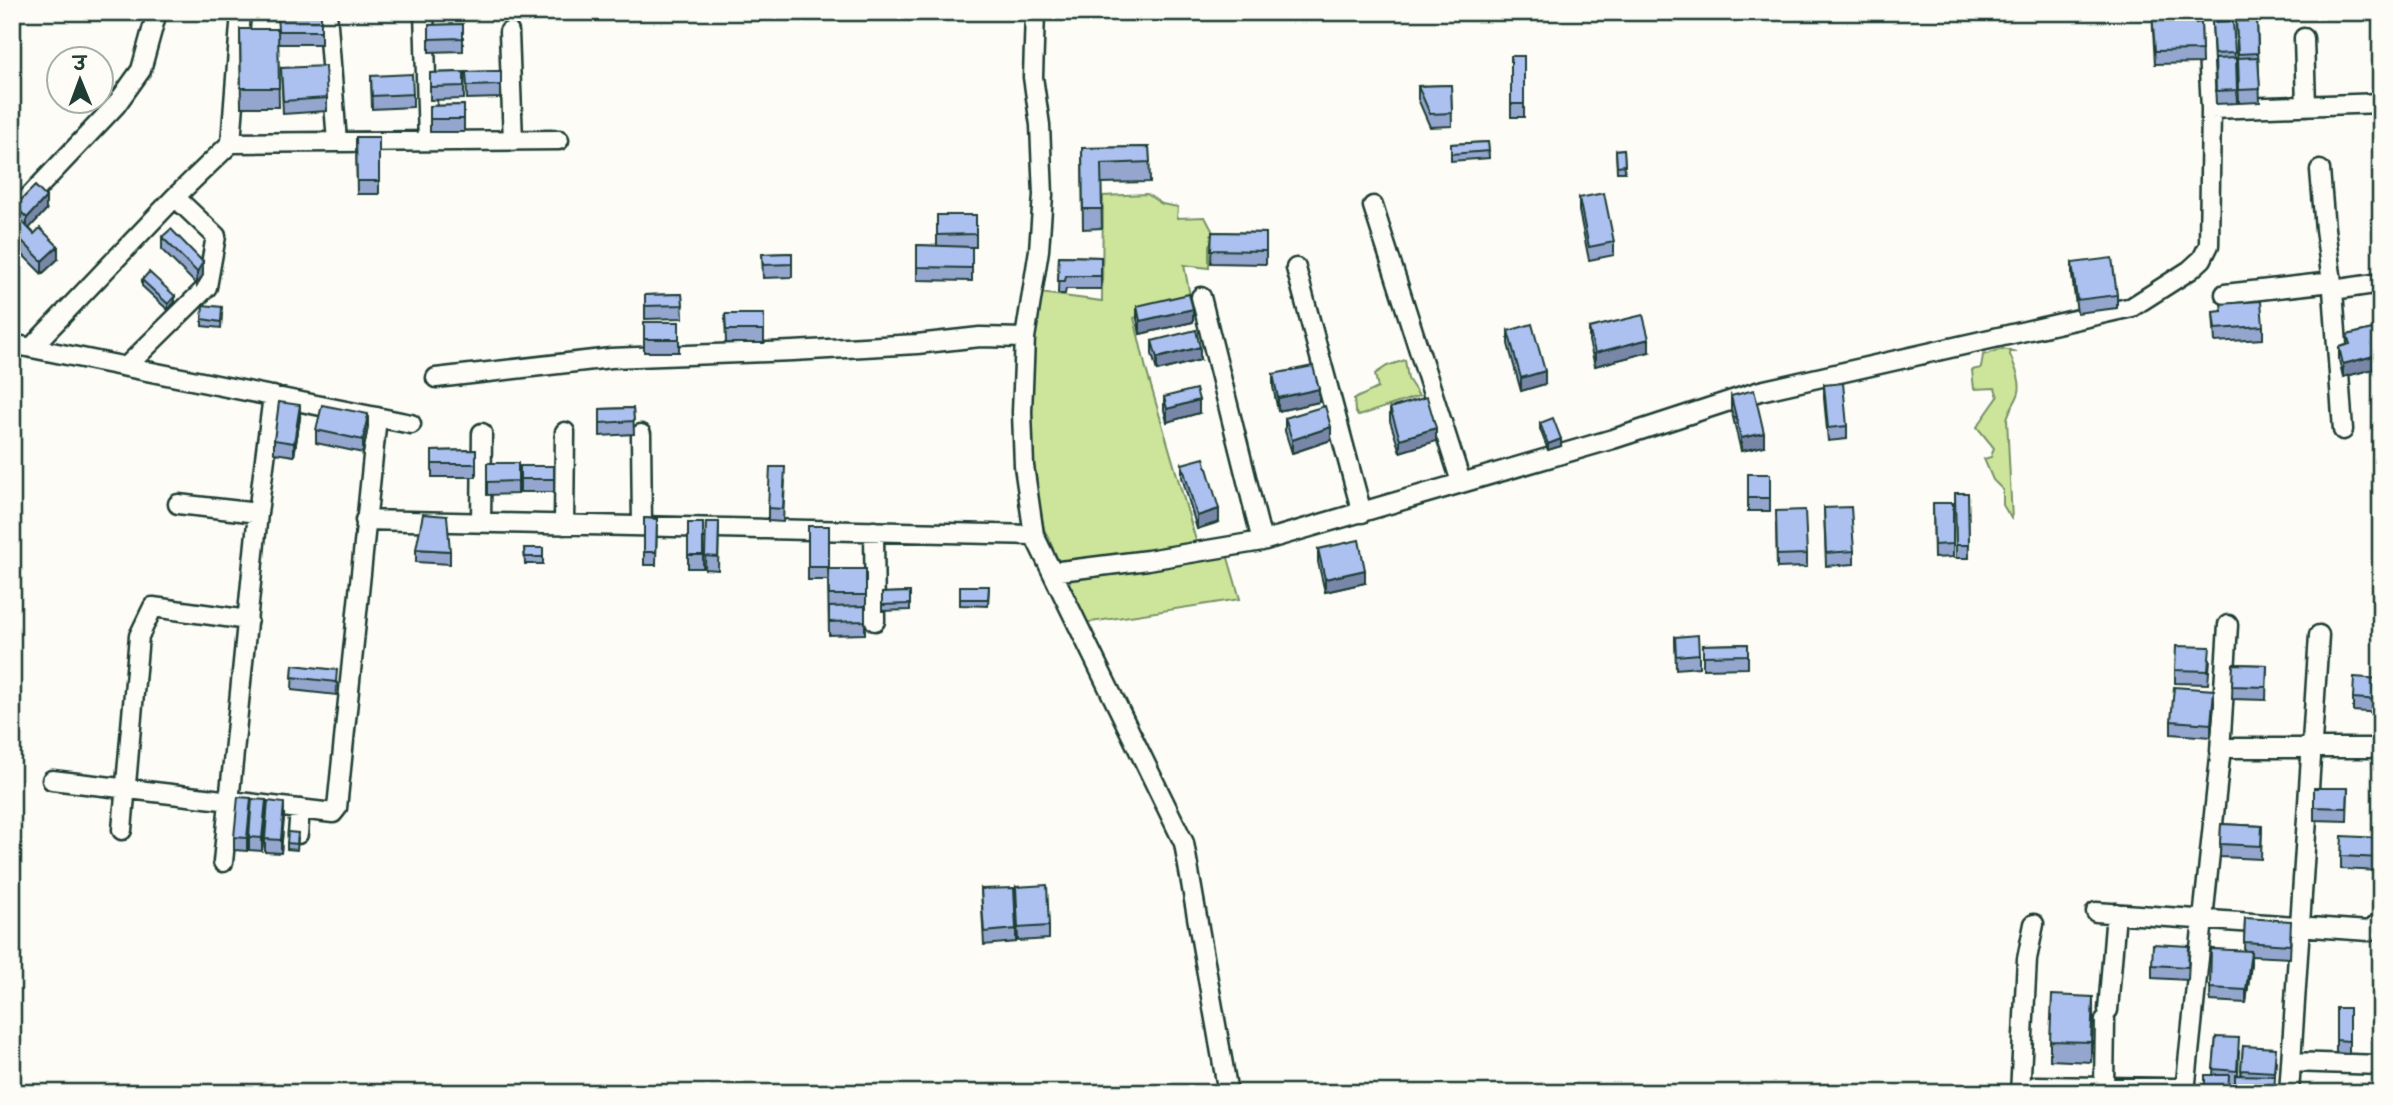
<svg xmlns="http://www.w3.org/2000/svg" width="2393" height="1105" viewBox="0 0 2393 1105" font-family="'Architects Daughter','Playpen Sans Deva',sans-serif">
<rect width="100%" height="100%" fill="#fdfcf7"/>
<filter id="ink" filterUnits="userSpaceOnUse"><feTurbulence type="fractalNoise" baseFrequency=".0143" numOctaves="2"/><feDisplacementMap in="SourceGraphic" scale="14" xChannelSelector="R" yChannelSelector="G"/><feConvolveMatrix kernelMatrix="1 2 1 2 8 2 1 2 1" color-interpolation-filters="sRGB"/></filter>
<g filter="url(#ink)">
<path fill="#cde59a" stroke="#769167" stroke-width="2" d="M1147 194 1162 204 1178 207 1177 218 1205 217 1215 236 1209 245V268L1184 265 1191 301 1134 318 1146 369 1197 544 1060 564 1044 529 1031 461 1029 408 1033 341 1040 293 1102 301 1103 196Z
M2003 349 2017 352H2009C2013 363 2022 380 2019 392 2017 401 2010 407 2007 419L2012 520 2003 505V490L1993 480 1984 459 1991 457 1994 448 1977 427 1998 397 1995 388 1974 389 1972 370 1981 368 1983 355Z
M1405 360 1408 379 1419 396 1358 416 1355 411 1354 399 1378 388 1375 374 1387 366Z
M1226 551 1240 599 1085 623 1064 577Z"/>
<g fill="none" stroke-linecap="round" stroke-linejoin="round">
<g stroke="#1f3d34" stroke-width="23">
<path id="minor" d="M327 12 337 142
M424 12 428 141
M509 32 513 141
M2304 38 2306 106
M2211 109 2381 103
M231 143 559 140
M2320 170 2325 229 2333 290 2343 430
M1373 206 1461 482
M12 215 116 105 141 70 157 12
M1296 268 1362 513
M2333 290 2381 283
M2225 294 2332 282
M1201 297 1262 541 1613 439 1760 391 2132 307 2190 270 2202 259 2209 245 2211 109 2206 12
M1025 338 1039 250 1043 195 1040 125 1033 77 1035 12
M12 344 411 424
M31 348 175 197 231 143 241 12
M126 367 207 287 216 236 175 197
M436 378 611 358 793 351 917 344 980 337 1025 338 1022 412 1024 466 1034 535 1184 843 1228 1093
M641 434 642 526
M178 504 258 513 273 396
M365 520 1034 535
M481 523 482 433
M564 525 565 432
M874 531 875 621
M1052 572 1148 560 1262 541
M2220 751 2228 625
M52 780 333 813 337 808 377 417
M122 830 139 636 153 607 248 620
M298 834 300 809
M223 862 258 513
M2096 912 2369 931 2381 921
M2108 1010 2116 913
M2291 1062 2381 1065
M2104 1087 2105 1020
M2020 1093 2027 959 2034 924
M2023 1093 2036 1086 2171 1088H2179L2186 1082 2220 757 2223 748H2381
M2289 1093 2319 635"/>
</g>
<use href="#minor" stroke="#fdfcf7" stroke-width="18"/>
</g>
<path fill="#94a6ce" stroke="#1f3d34" stroke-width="2" d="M321 12V44H278L279 107H241L240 29H277Z
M2041 12H2084V17H2041Z
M2152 12H2196V23L2201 22 2202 63 2155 64Z
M2315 12H2350V15L2316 17Z
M2257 20 2260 102 2239 103 2236 21Z
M2233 21 2237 103 2216 104 2212 22Z
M463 24V51L429 52V25Z
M1511 56H1524V117H1511Z
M281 68 327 98V111L283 114Z
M501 71V98L467 99 466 72Z
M464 72V99L430 100V73Z
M371 76 413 94V107L372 109Z
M1451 85 1452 126 1430 127 1418 99V86Z
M464 105V132H430V106Z
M356 137H379V194H357Z
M1488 142 1489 158 1451 161V144Z
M1149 147 1150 182 1101 183 1102 228 1083 229 1082 148Z
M1624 149 1625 172H1617L1616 150Z
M1579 198 1614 242V255L1589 260 1579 211Z
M15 206 46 210 29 228 58 259 42 274 12 244V221L15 219Z
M937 215H976V247H972V281L917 280V245L937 246Z
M1212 232 1266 233V264L1211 263Z
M162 237 203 275 197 285 162 250Z
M792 253V277L763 278 762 254Z
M1059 256 1101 257V289H1066L1065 294H1058Z
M2072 263 2117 295V308L2077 313 2072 276Z
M142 280 175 302 168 310 142 286Z
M682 294 683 318 645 319V295Z
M1137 306 1193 322 1140 334 1137 319Z
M2213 312 2263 326V339L2215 342Z
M222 314 221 328 202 326V319Z
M725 314H764V343H726Z
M644 322H679V352H644Z
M2381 327V367L2343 377 2339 360V347L2347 345V335Z
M1589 328 1649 352 1595 366 1589 341Z
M1508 331 1545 384 1521 391 1508 344Z
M1152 341 1200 360 1157 371 1152 354Z
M1273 374 1319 402 1278 411 1273 387Z
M1824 385 1847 426V439L1828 441 1824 398Z
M1731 396 1764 446 1741 451 1731 409Z
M1164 397 1199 413 1167 422 1164 410Z
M633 408 634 434 600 436V409Z
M1390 408 1436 441 1400 452 1390 421Z
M300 418 294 456 274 453V440Z
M1285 418 1331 440 1292 453 1285 431Z
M1540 423 1561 446 1548 450 1540 429Z
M368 427 363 453 316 443V430Z
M476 450V477H432V451Z
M487 463H518V494L487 495Z
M1182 464 1219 522 1197 529 1182 477Z
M520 466H554V492H520Z
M1748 474H1770V511H1748Z
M785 480 783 522 768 521V508Z
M1955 493H1968L1969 558H1956Z
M1933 503H1953V557L1934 558Z
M1824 508 1854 551V564L1826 566Z
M644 518 657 519 656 565H644Z
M706 522H719L718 570 705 569Z
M688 523H703V568H688Z
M1776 524 1807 554V567L1777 568Z
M808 526H829V569H866V608H865V634L829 635 828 580H808Z
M524 548H543V564H525Z
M416 549 450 551V564L416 562Z
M1318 549 1365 583 1325 592 1318 562Z
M960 586H989L988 606 960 605Z
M910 592V610L882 611V593Z
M1675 637 1699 654V667L1676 669Z
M1748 644V668L1703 669V645Z
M2210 660 2208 684 2175 683V670Z
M2233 664 2267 665 2266 700 2232 699Z
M293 665 337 683 336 695 292 690Z
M2381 679V713L2353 711V698Z
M2214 703 2211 737 2171 734V721Z
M2314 788H2348L2347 821 2314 820Z
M251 798 247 851 234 850V837Z
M266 813 262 851 249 850V837Z
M284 816 281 853 265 852V839Z
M2221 824 2262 826 2261 859 2220 857Z
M2381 838V871L2341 869V856Z
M298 839 297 850 287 849V843Z
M1016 887 1049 926V939L1018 941Z
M981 889 1016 929V942L984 945Z
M2245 918 2291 934 2290 958 2251 956V964L2246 1003 2210 1001 2211 949 2244 951Z
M2189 959 2188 980 2152 978V965Z
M2381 1005V1047H2376V1034Z
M2336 1008H2349V1054L2336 1053Z
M2093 1016 2091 1062 2050 1060V1041Z
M2216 1037 2239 1051 2238 1075H2241L2243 1046 2276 1061 2275 1076 2235 1084H2229L2213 1075Z"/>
<path fill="#7887a8" stroke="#1f3d34" stroke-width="2" d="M16 160V173L12 180V167Z
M46 197V210L27 231V218Z
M58 246V259L42 274V261Z
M203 262V275L197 285V272Z
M175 296V302L168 310V304Z
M1193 309V322L1140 334V321Z
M1649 339V352L1595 366V353Z
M1200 347V360L1157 371V358Z
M2381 354V367L2343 377V364Z
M1545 371V384L1521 391V378Z
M1319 389V402L1278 411V398Z
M1199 400V413L1167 422V409Z
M300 405V418L294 456V443Z
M368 414V427L363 453V440Z
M1331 427V440L1292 453V440Z
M1436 428V441L1400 452V439Z
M1764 433V446L1741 451V438Z
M1561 439V446L1548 450V444Z
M1219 509V522L1197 529V516Z
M1365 570V583L1325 592V579Z
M2214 690V703L2211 737V724Z
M251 798V811L247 851V838Z
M266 800V813L262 851V838Z
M284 803V816L281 853V840Z
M2251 951V964L2246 1003V990Z
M2093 997V1016L2091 1062V1042Z"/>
<path fill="#acc1f0" stroke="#1f3d34" stroke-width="2" d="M277 12H321V31H278Z
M2152 12H2196V23L2201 22 2202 50 2155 51Z
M2257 20 2258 53 2238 54 2236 21Z
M2233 21 2235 53 2214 54 2212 22Z
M463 24V38L429 39V25Z
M240 29H278L279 88H241Z
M1511 56H1524V104H1511Z
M2258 57 2260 89 2239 90 2238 58Z
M2236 58 2237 90 2216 91 2215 59Z
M325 66 327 98 283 101 281 68Z
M501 71V85L467 86 466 72Z
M464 72V86L430 87V73Z
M412 74 413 94 372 96 371 76Z
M1451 85 1452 113 1430 114 1418 86Z
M464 105V119H430V106Z
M356 137H379V181H357Z
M1488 142 1489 151 1451 154V144Z
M1149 147 1150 162 1101 164 1102 209H1083L1082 148Z
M1624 149 1625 165 1617 166 1616 150Z
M12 158 16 160 12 167Z
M35 186 46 197 27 218 15 206Z
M1604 193 1614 242 1589 247 1579 198Z
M937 215H976V234L937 235Z
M17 216 34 234 40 228 58 246 42 261 12 231V221Z
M171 229 203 262 197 272 162 237Z
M1212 232 1266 233V251L1211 250Z
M917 245 972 247V268L917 267Z
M792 253V264L763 265 762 254Z
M1059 256 1101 257V276H1066L1065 281H1058Z
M2112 258 2117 295 2077 300 2072 263Z
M149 272 175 296 168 304 142 280Z
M682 294 683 305 645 306V295Z
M1189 294 1193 309 1140 321 1137 306Z
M2261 301 2263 326 2215 329 2213 312 2222 311 2221 304Z
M203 305 222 307 221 322 202 319Z
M725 314H764V330H726Z
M1643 315 1649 339 1595 353 1589 328Z
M644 322H679V339H644Z
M1532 324 1545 371 1521 378 1508 331Z
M2381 327V354L2343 364 2339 347 2350 344 2347 335Z
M1196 330 1200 347 1157 358 1152 341Z
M1313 366 1319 389 1278 398 1273 374Z
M1843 383 1847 426 1828 428 1824 385Z
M1196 389 1199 400 1167 409 1164 397Z
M1754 390 1764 433 1741 438 1731 396Z
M1427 397 1436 428 1400 439 1390 408Z
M279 402 300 405 294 443 274 440Z
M322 405 368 414 363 440 316 430Z
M1325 406 1331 427 1292 440 1285 418Z
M633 408 634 421 600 423V409Z
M1553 418 1561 439 1548 444 1540 423Z
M476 450V464H432V451Z
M1204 458 1219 509 1197 516 1182 464Z
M487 463H518V481L487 482Z
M520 466H554V479H520Z
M770 467H785L783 509 768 508Z
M1748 474H1770V498H1748Z
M1955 493H1968L1969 545H1956Z
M1933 503H1953V544L1934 545Z
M1851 507 1854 551 1826 553 1824 508Z
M1805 510 1807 554 1777 555 1776 511Z
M423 514 447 516 450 551 416 549Z
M644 518 657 519 656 552H644Z
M706 522H719L718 557 705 556Z
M688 523H703V555H688Z
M808 526H829V567H808Z
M1359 540 1365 570 1325 579 1318 549Z
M524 548H543V557H525Z
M828 569H866V595H829Z
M960 586H989L988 599H960Z
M910 592V604L882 605V593Z
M865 606V621L829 622V607Z
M1698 635 1699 654 1676 656 1675 637Z
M1748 644V655L1703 656V645Z
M2176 646 2210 647 2208 671 2175 670Z
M2233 664 2267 665 2266 687 2232 686Z
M293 665 337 670 336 682 292 677Z
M2354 677 2381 679V700L2353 698Z
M2174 687 2214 690 2211 724 2171 721Z
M2314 788H2348L2347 808 2314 807Z
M238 797 251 798 247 838 234 837Z
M252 799 266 800 262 838 249 837Z
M268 801 284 803 281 840 265 839Z
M2221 824 2262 826 2261 846 2220 844Z
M288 832 298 833 297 844 287 843Z
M2342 836 2381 838V858L2341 856Z
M1047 885 1049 926 1018 928 1016 887Z
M1014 888 1016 929 984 932 981 889Z
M2245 918 2291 921 2290 945 2244 942Z
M2153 944 2189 946 2188 967 2152 965Z
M2211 949 2251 951 2246 990 2210 988Z
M2052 995 2093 997 2091 1042 2050 1041Z
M2378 1005H2381V1034H2376Z
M2336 1008H2349V1041L2336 1040Z
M2216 1037 2239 1038 2237 1071 2213 1069Z
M2243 1046 2276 1048 2274 1072 2241 1070Z
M2205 1075H2229L2228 1093H2205Z
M2235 1075 2275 1076 2274 1093H2235Z"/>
</g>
<rect width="2393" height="1105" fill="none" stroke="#fdfcf7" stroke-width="42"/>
<rect x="21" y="21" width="2351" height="1063" fill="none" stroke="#1f3d34" stroke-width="2.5" filter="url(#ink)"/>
<g transform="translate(80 80) rotate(359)"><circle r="33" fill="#fdfcf7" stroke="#a4b0a9" stroke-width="2"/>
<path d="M0-5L12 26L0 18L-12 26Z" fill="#1f3d34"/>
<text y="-10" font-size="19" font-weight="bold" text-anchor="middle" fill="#1f3d34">उ</text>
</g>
</svg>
